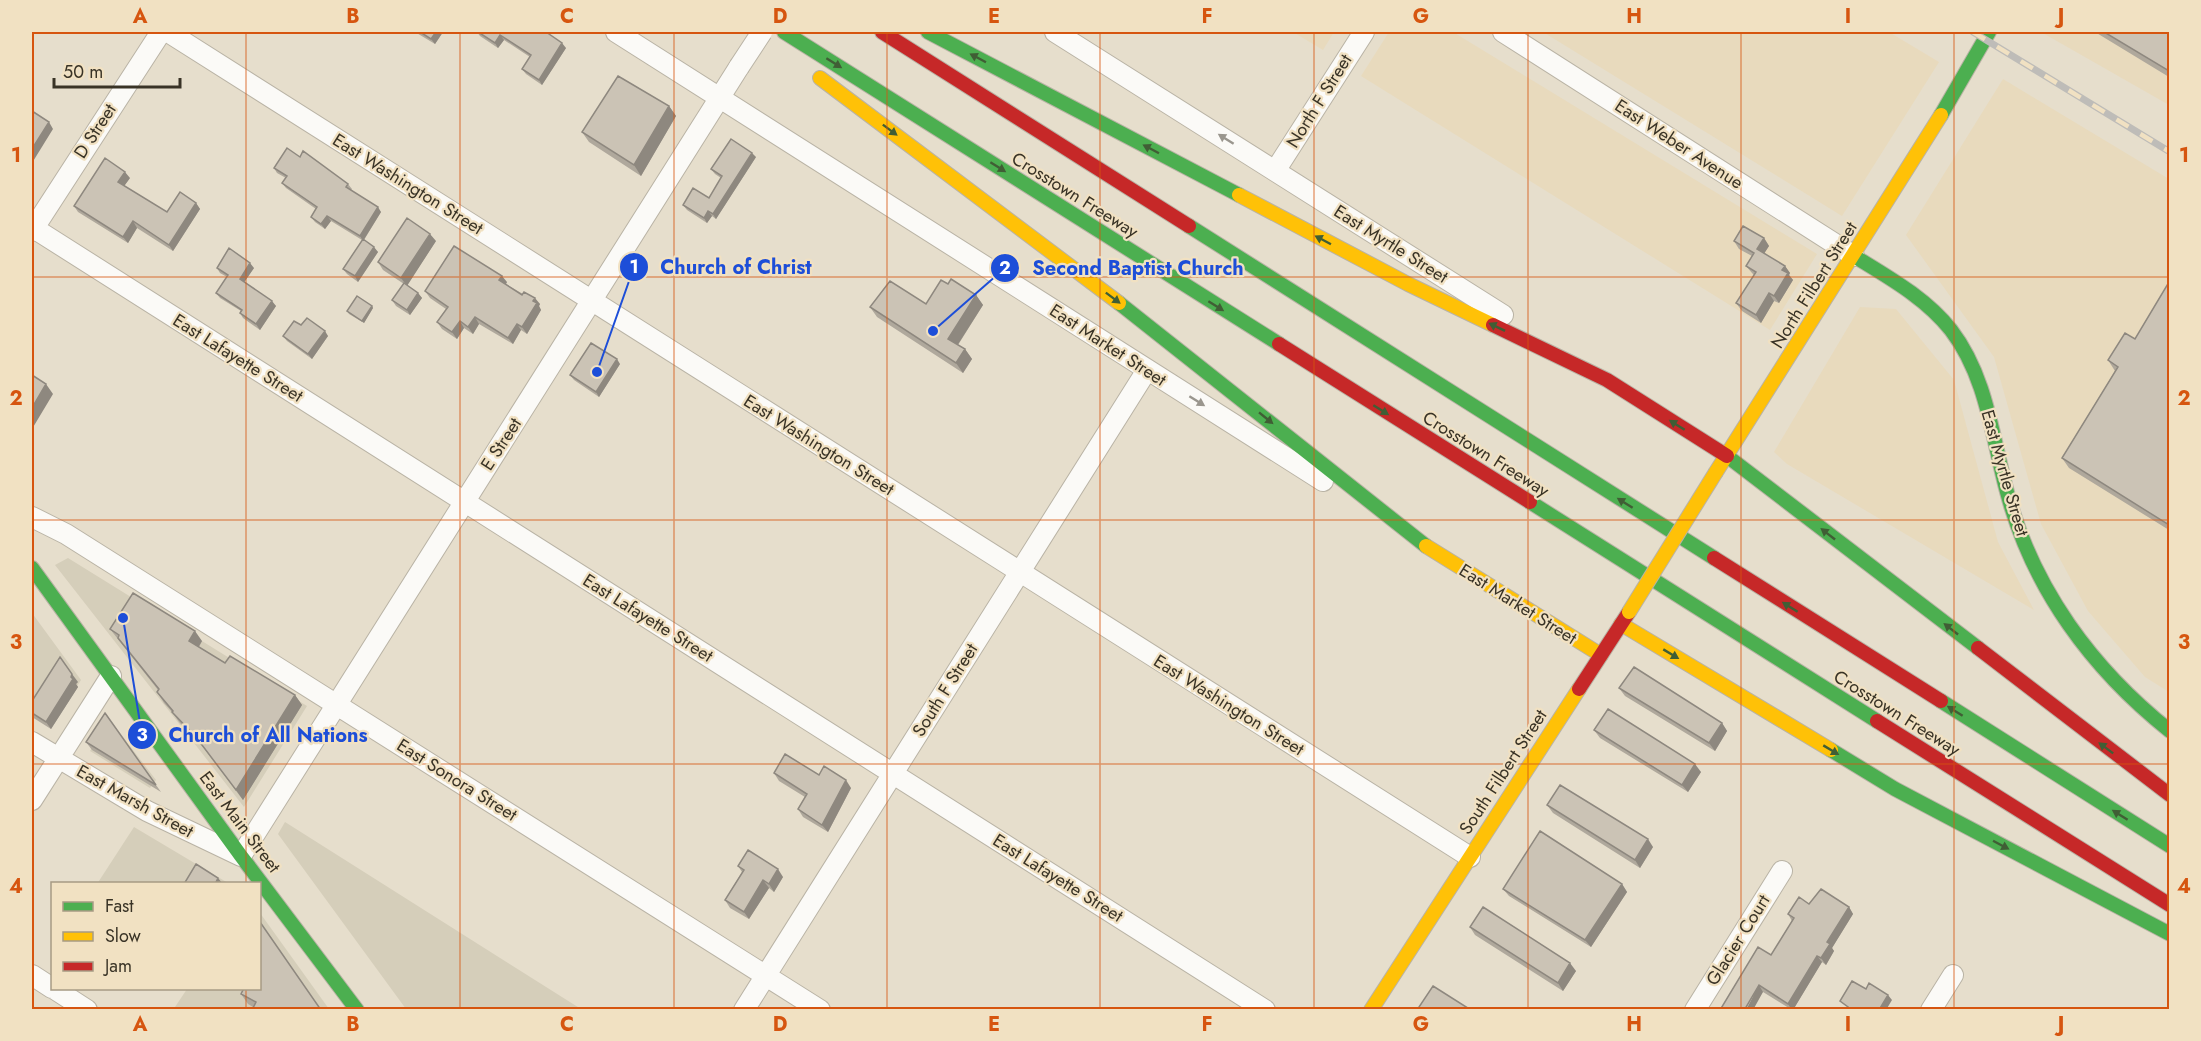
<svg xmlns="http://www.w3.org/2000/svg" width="2201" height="1041" viewBox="0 0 2201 1041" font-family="Jost,sans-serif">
<rect width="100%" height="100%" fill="#e6decc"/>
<path fill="#d5ceba" d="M68 558 307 706 244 807 55 565Z
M32 613 81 680 51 727 32 714Z
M110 720 156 780 150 788 90 751Z
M285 822 581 1009H406L278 834Z
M134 827 228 883 97 884Z
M260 913 329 1009 173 1010 187 989 260 988Z"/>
<path fill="#e8dabd" d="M1293 32H1334L1323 50Z
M1389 32H1453L1817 254 1770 330 1361 76Z
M1543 32H1889L1939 62 1842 216Z
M2041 32H2169V105Z
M2003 79 2169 179V692L2145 677 2088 611 2041 524 1994 357 1906 235Z
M1860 307 1896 309 1954 380 1998 542 2034 610 1787 464 1774 452Z"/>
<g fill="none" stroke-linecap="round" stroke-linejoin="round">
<g stroke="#b9b3a5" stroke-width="22">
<path id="street" d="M168 32 1470 857
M616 32 1323 481
M1055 32 1503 315
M1503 32 1854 256
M1275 171 1364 32
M32 227 1265 1010
M32 231 161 32
M32 517 66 534 820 1010
M32 742 147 811 241 856 739 67
M32 800 111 676
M32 975 52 988
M53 988 87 1010
M744 1010 1147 370
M1695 1010 1782 871
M1931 1010 1953 975"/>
</g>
<g stroke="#b9b3a5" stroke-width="16">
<path id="fast" d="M784 32 1279 344
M928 32 1239 195
M1941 115 1989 32
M1189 226 1714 558
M1854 256C1888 277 1926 298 1951 330 1987 377 1992 437 2007 492 2033 589 2092 669 2170 731
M1119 303 1426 546
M1727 456 1978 648
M1530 502 1877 721
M32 568 241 856 357 1010
M1941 701 2170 846
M1831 750 1895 789 2170 934"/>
</g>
<g stroke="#b9b3a5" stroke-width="16">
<path id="slow" d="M820 78 1119 303
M1239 195 1408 284 1493 325
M1716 472 1941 115
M1426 546 1601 655
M1621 624 1831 750
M1371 1010 1579 689"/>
</g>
<g stroke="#b9b3a5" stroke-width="16">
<path id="jam" d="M882 32 1189 226
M1493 325 1607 380
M1279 344 1530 502
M1607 380 1727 456
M1714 558 1941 701
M1978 648 2170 795
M1579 689 1629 612
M1877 721 2170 905"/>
</g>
<use href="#street" stroke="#fbfaf7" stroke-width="20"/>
<use href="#fast" stroke="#4caf50" stroke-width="14"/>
<use href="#slow" stroke="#ffc107" stroke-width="14"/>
<use href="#jam" stroke="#c62828" stroke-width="14"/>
<g stroke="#bebcb8" stroke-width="7">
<path id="rail" d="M1973 32 2170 152"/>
</g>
<use href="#rail" stroke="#f1e1c2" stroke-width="4.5" stroke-dasharray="14" stroke-linecap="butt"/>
<g stroke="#b9b3a5" stroke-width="22" stroke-linecap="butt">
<path id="street-bridge" d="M739 67 762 32"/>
</g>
<g stroke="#b9b3a5" stroke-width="16" stroke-linecap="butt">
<path id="slow-bridge" d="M1629 612 1716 472"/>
</g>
<use href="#street-bridge" stroke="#fbfaf7" stroke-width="20"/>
<use href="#slow-bridge" stroke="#ffc107" stroke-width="14"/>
</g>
<path fill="#afa89c" d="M415 32H443L435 44Z
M477 32 566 48 542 85 526 74 522 69 530 57 504 40 498 48 480 36Z
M2095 32H2169V77Z
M669 106 676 116 641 176 589 142 582 132Z
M300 157 348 184 352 189 351 190 381 212 364 240 378 252 358 282 347 274 343 269 362 240 331 221 325 229 315 222 311 217 316 209 286 188 282 183 286 178 277 173 274 168Z
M756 157 716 219 712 216 707 223 687 210 683 205 709 198 721 178 715 174 711 169Z
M130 178 124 186 167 212 196 203 200 209 173 251 137 228 128 243 78 212 74 206Z
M1764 238 1769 246 1764 253 1785 266 1790 273 1789 275 1793 280 1779 303 1774 301 1761 323 1742 311 1736 303 1754 275 1752 273 1746 266 1752 256 1739 249 1734 241Z
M436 241 407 285 418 293 422 298 410 315 396 306 392 300 404 284 383 270 378 262Z
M217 268H254L244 282 276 306 260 330 243 318 240 313 241 311 220 298 216 293 227 277 220 273Z
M507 282 506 284 540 304 539 306 541 310 527 334 521 330 513 344 479 324 473 334 464 328 457 339 442 329 437 322 446 309 430 298 425 291Z
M2169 282V530L2069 468 2062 458 2115 371 2108 360 2135 339Z
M948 284 976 295 983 305 958 345 965 349 972 359 963 373 877 317 870 307 926 304Z
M372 306 373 308 364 323 349 314 347 311Z
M301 325 328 336 312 359 287 341 283 336Z
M620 364 599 397 574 380 570 375Z
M110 629 202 641 199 647 225 663 295 695 302 705 243 800 203 747 179 722 172 712 164 703 157 692 158 690Z
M78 682 76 684 78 687 51 729 32 717V701Z
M1619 688 1722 723 1727 731 1715 751 1625 696Z
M105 713 161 792 92 750 86 742Z
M1594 730 1701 772 1688 792 1600 738Z
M774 773 851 788 828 832 803 817 798 809 805 797 779 781Z
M1547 805 1653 847 1640 868 1553 813Z
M738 866 783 877 774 892 769 888 749 919 730 908 725 900 742 872Z
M1622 884 1627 892 1591 947 1509 896 1503 889Z
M1809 904 1849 907 1853 914 1832 948 1834 951 1826 965 1822 962 1793 1010H1792L1763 992 1720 1010 1771 955 1792 921 1788 914Z
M1470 927 1576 971 1563 991 1475 935Z
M241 994 321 1010 253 1007 248 1004Z"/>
<path fill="#8e887f" d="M436 32H443L435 44 431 39Z
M500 35 504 40 498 48 495 43Z
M562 43 566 48 542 85 539 80Z
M669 106 676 116 641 176 634 165Z
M49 122 53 129 32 163V149Z
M752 153 756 157 716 219 713 214Z
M125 172 130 178 122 189 118 182Z
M196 203 200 209 173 251 169 245Z
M378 207 381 212 363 241 360 236Z
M708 211 712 216 707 223 704 218Z
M327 216 331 221 325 229 321 224Z
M133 221 137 228 128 243 123 237Z
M430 234 436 241 407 286 401 278Z
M1764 238 1769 246 1762 257 1757 249Z
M374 247 378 252 358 282 355 276Z
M250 263 254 268 243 284 240 279Z
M1785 266 1790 273 1789 275 1793 280 1779 303 1774 296 1782 270Z
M502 276 507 282 504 287 499 280Z
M418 293 422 298 410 315 407 310Z
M1769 293 1774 301 1761 323 1756 315Z
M976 295 983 305 955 349 948 339Z
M535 298 540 304 539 306 541 310 527 334 522 327Z
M272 301 276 306 260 330 256 324Z
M372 306 373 308 364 323 362 321Z
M475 317 479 324 473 334 468 327Z
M460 321 464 328 457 339 452 332Z
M517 324 521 330 513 344 508 338Z
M325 331 328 336 312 359 308 354Z
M965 349 972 359 963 373 956 363Z
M617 359 620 364 599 397 596 392Z
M46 384 53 394 32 429V408Z
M195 631 202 641 196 651 189 641Z
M72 674 78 682 76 684 78 687 51 729 46 722Z
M295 695 302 705 243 800 236 790Z
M1722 723 1727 731 1715 751 1709 743Z
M1695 764 1701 772 1688 792 1682 785Z
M846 780 851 788 828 832 822 825Z
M1648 839 1653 847 1640 868 1635 860Z
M778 869 783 877 774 892 769 884Z
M218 878 223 884H215Z
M763 880 769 888 749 919 744 912Z
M1622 884 1627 892 1591 947 1585 940Z
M1849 907 1853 914 1832 948 1834 951 1826 965 1821 958 1827 942Z
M1817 956 1822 962 1793 1010H1792L1788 1004Z
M1570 963 1576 971 1563 991 1558 983Z
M1759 985 1763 992 1753 1010H1746Z
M1888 995 1892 1000 1886 1010H1879Z"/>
<path fill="#cbc3b5" stroke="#8e887f" stroke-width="1.5" d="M420 32H436L431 39Z
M478 32H546L562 43 539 80 522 69 531 55 500 35 495 43Z
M2104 32H2169V71Z
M618 76 669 106 634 165 582 132Z
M32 111 49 122 32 149Z
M731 139 752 153 713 214 708 211 704 218 683 205 693 188 709 198 722 176 711 169Z
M287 148 300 157 303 151 348 184 346 187 378 207 360 236 327 216 321 224 311 217 317 207 282 183 287 176 274 168Z
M105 158 125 172 118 182 167 212 180 192 196 203 169 245 133 221 123 237 74 206Z
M407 218 430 234 401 278 378 262Z
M1743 226 1764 238 1757 249 1785 266 1782 270 1788 273 1774 296 1769 293 1756 315 1736 303 1756 272 1746 266 1754 253 1734 241Z
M363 239 374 247 355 276 343 269Z
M454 246 502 276 499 280 522 295 524 292 535 298 533 301 537 303 522 327 517 324 508 338 475 317 468 327 460 321 452 332 437 322 448 307 425 291Z
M229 248 250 263 240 279 272 301 256 324 240 313 242 310 216 293 228 275 217 268Z
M951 279 976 295 948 339 965 349 956 363 870 307 890 281 926 304 941 280 948 284Z
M2169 282V525L2062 458 2118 367 2108 360 2125 333 2135 339Z
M404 283 418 293 407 310 392 300Z
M357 296 372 306 362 321 347 311Z
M307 318 325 331 308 354 283 336 294 321 301 325Z
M591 343 617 359 596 392 570 375Z
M32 375 46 384 32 408Z
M133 593 195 631 189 641 225 663 230 656 295 695 236 790 196 737 172 712 173 711 157 692 159 689 118 638 119 635 110 629Z
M60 657 72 674 71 677 73 679 46 722 32 713V701Z
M1634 667 1722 723 1709 743 1619 688Z
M1608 709 1695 764 1682 785 1594 730Z
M105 713 156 785 86 742Z
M785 754 819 775 824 766 846 780 822 825 798 809 807 794 774 773Z
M1560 785 1648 839 1635 860 1547 805Z
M1540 831 1622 884 1585 940 1503 889Z
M748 850 778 869 769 884 763 880 744 912 725 900 744 870 738 866Z
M196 864 218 878 215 884H184Z
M1821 889 1849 907 1827 942 1830 944 1821 958 1817 956 1788 1004 1759 985 1745 1009 1746 1010H1720L1758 947 1771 955 1794 918 1788 914 1799 897 1809 904Z
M1483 907 1570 963 1558 983 1470 927Z
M260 922 321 1010H252L256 1002 241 994 244 988H260Z
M1852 981 1866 989 1869 983 1888 995 1879 1010H1846L1848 1007 1840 1001Z
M1433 986 1471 1010H1417Z"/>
<defs><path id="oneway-solid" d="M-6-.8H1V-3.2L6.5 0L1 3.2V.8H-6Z" transform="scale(1.5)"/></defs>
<g fill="#405e35">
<use href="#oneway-solid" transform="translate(978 58) rotate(-152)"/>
<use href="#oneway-solid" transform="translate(834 63) rotate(32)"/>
<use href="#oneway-solid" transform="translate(890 130) rotate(37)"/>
<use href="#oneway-solid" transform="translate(1151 149) rotate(-152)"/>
<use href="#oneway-solid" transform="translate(998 167) rotate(32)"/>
<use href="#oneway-solid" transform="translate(1323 240) rotate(-152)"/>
<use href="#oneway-solid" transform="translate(1113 298) rotate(37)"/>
<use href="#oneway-solid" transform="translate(1216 306) rotate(32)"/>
<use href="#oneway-solid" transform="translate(1497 327) rotate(-154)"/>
<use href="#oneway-solid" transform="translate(1381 410) rotate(32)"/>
<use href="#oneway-solid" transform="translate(1266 418) rotate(39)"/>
<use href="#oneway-solid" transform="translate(1677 425) rotate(-148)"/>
<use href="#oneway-solid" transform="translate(1625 503) rotate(-148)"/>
<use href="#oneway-solid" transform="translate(1828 534) rotate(-142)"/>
<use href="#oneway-solid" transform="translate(1790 607) rotate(-148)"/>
<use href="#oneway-solid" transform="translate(1951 629) rotate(-142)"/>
<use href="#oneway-solid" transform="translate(1671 654) rotate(31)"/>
<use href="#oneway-solid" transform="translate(1955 711) rotate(-148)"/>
<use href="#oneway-solid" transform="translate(2106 748) rotate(-143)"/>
<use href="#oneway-solid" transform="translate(1831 750) rotate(31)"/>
<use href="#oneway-solid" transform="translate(2120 815) rotate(-148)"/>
<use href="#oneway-solid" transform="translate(2001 845) rotate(28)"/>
</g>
<g fill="#9a968e">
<use href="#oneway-solid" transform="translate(1226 139) rotate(-148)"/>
<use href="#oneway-solid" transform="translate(1197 401) rotate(32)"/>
</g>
<path fill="none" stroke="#d6550f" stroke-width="1.5" stroke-opacity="0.55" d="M246 32V884M460 32V1010M674 32V1010M887 32V1010M1100 32V1010M1314 32V1010M1528 32V1010M1741 32V1010M1954 32V1010M32 277H2170M32 520H2170M32 764H2170M246 988V1010"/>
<g text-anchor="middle" stroke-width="4.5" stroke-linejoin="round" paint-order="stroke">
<g font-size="18" fill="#393326" stroke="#f1e1c2">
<text transform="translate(1319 101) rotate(-58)" y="6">North F Street</text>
<text transform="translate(95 131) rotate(-57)" y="6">D Street</text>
<text transform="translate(1679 144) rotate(33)" y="6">East Weber Avenue</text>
<text transform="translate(408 184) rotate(32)" y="6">East Washington Street</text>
<text transform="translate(1075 195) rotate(32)" y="6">Crosstown Freeway</text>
<text transform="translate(1391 244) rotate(32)" y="6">East Myrtle Street</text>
<text transform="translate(1814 285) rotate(-58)" y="6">North Filbert Street</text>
<text transform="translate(1108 345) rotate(33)" y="6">East Market Street</text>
<text transform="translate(238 358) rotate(32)" y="6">East Lafayette Street</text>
<text transform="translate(501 444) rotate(-57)" y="6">E Street</text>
<text transform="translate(819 445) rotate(32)" y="6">East Washington Street</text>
<text transform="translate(1486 454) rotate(32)" y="6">Crosstown Freeway</text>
<text transform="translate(2005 473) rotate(74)" y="6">East Myrtle Street</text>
<text transform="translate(1518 604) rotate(32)" y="6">East Market Street</text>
<text transform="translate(648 618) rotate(32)" y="6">East Lafayette Street</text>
<text transform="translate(945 690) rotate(-58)" y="6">South F Street</text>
<text transform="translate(1229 705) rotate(32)" y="6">East Washington Street</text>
<text transform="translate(1897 713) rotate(32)" y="6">Crosstown Freeway</text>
<text transform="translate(1503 772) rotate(-57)" y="6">South Filbert Street</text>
<text transform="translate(457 780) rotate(32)" y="6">East Sonora Street</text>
<text transform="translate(135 801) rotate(29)" y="6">East Marsh Street</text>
<text transform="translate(240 822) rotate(53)" y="6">East Main Street</text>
<text transform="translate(1058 878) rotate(32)" y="6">East Lafayette Street</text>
<text transform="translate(1738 940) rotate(-58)" y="6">Glacier Court</text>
</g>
</g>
<path fill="none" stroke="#1d4ed8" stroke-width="2" d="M597 372L634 267M933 331L1005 268M123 618L142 735"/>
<g fill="#1d4ed8" stroke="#f1e1c2" stroke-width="2">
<circle cx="597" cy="372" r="6"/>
<circle cx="933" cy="331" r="6"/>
<circle cx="123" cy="618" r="6"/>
<circle cx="634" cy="267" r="15"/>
<circle cx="1005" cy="268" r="15"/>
<circle cx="142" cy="735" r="15"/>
</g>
<g font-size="18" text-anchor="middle" font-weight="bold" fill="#fff">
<text x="634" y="273">1</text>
<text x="1005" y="274">2</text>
<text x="142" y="741">3</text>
</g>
<g font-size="20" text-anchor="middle" font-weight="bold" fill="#1d4ed8" stroke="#f1e1c2" stroke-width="4.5" stroke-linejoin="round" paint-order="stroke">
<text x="736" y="274">Church of Christ</text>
<text x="1138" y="275">Second Baptist Church</text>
<text x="268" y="742">Church of All Nations</text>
</g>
<rect width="2201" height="1041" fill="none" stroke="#f1e1c2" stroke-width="66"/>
<rect x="51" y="882" width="210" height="108" fill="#f1e1c2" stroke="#a79b84" stroke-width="1.5"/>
<rect x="63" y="902" width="30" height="9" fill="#4caf50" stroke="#a79b84" stroke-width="1.5"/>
<text x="105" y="912" font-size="18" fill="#393326">Fast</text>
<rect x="63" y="932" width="30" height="9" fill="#ffc107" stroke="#a79b84" stroke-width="1.5"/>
<text x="105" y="942" font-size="18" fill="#393326">Slow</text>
<rect x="63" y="962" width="30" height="9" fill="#c62828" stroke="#a79b84" stroke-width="1.5"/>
<text x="105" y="972" font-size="18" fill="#393326">Jam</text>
<path d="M54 78v9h126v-9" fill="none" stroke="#393326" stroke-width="3"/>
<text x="63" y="78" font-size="18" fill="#393326" stroke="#f1e1c2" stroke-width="4.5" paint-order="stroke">50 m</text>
<rect x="33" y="33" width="2135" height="975" fill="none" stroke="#d6550f" stroke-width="2"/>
<g font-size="20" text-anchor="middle" font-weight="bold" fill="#d6550f">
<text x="140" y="23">A</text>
<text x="353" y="23">B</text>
<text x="567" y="23">C</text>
<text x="780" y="23">D</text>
<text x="994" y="23">E</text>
<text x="1207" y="23">F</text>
<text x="1421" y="23">G</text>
<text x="1634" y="23">H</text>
<text x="1848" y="23">I</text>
<text x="2061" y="23">J</text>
<text x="16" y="162">1</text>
<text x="2184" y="162">1</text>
<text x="16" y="405">2</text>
<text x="2184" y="405">2</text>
<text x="16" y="649">3</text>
<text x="2184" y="649">3</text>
<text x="16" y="893">4</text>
<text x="2184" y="893">4</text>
<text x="140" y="1031">A</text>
<text x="353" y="1031">B</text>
<text x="567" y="1031">C</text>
<text x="780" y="1031">D</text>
<text x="994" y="1031">E</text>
<text x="1207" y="1031">F</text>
<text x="1421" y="1031">G</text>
<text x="1634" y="1031">H</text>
<text x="1848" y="1031">I</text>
<text x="2061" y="1031">J</text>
</g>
</svg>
